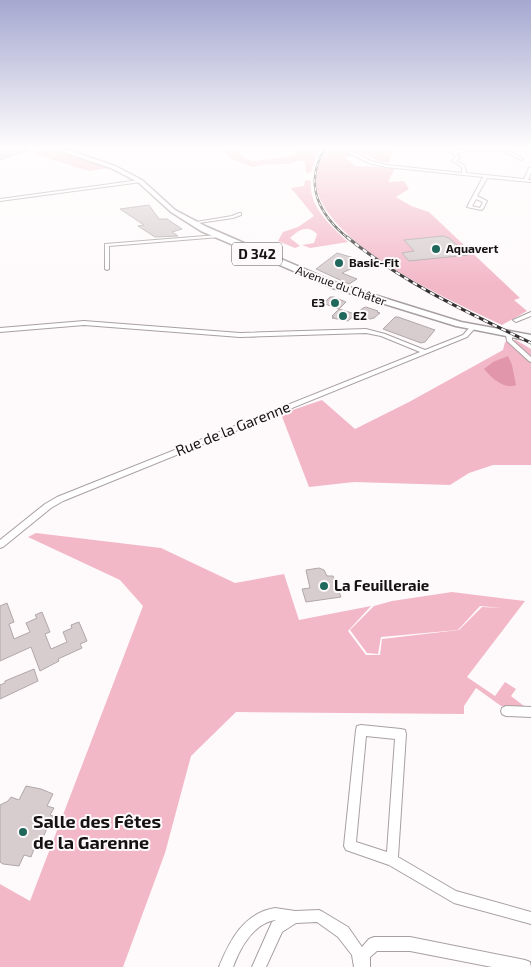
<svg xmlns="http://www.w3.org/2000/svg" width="531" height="967" viewBox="0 0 531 967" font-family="'Exo 2',sans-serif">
<rect width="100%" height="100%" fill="#fefafb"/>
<path fill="#f3b8c8" d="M40 149H50L110 168 89 171 34 154Z
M227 149H238V151C242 157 247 161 255 161L293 156C299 147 309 149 319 149L311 172 306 173 305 161C297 160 292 164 285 164 273 165 264 163 253 167L229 158 224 150Z
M328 149H336L353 155 345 158 355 166 395 168 388 182 404 181 409 189 396 197 411 206 429 212 520 298 514 300 527 311 502 325C453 302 323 244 316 184 315 171 321 160 328 149Z
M354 149H394L389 163 378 161Z
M305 180 311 181C308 206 331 226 348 242L310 248 302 245 314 243 317 234C307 224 299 230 290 238L300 246 295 248 278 241 283 232 298 227 314 216 291 188 304 186Z
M516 340 531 349V358L527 359 531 362V465H493L469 473 450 485 354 482 309 487 281 414 322 400 355 429 409 402 503 350 505 342Z
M36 533 161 548 235 583 284 574 299 620 371 606 348 631 366 655H380L382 639 459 630 482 607 502 608 480 606 458 630 381 637 378 654 367 653 350 630 374 606 392 601 452 592 525 601 467 677 495 696 505 682 516 689 511 696 524 706H501L476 688 464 706V714L236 712 191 756 165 853 123 967H0V884L30 901 143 606 120 580 28 537Z"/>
<path fill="#e196ab" d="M508 356 512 365 516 385C505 390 491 378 484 369L493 362Z"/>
<path fill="#d7cdcf" stroke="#b1a7a9" d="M5 149H28V150L0 160V151Z
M149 205 159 219H167L182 229 172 232 178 236 155 237 138 226 144 225 120 209Z
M443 236 449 238 468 255 409 261 402 253 414 251 404 240Z
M337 253 354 258 350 261 359 265 342 273 357 279 349 284 316 269Z
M330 297H334L346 302 339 309 325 304 324 303Z
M366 307 378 311 377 312 380 313 374 318 370 319 356 314 363 308Z
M339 309 355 314 348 321 332 318 334 317 332 316Z
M395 317H398L435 330 425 342 421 343 383 329Z
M319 568 324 570 327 576H333L341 597 306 602 302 589 310 588 306 570Z
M7 603 14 622 9 624 14 639 30 632 26 623 37 618 35 615 42 612 50 632 45 634 51 649 67 642 63 632 72 628 71 625 79 622 87 641 80 644 82 648 58 659 59 661 40 671 31 647 0 661V606Z
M34 669 38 681 0 699V685L5 683V681Z
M26 786 41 789 53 794 47 806 54 808 50 815 53 816 37 850 34 849 31 857 24 855 19 866 3 864 0 862V805L8 801 11 797 19 800Z"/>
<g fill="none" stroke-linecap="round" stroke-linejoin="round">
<g stroke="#a89fa1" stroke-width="2">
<path id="minor" d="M341 149H346L371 161 386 165 462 173V167L452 161 456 157 452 153 454 151C475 148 506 144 523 159L520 160C502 146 477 150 456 153L460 157 456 161 465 166 466 173 524 179 529 168 531 167V173L528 180H531V182L487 178 477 196 487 201 483 209 481 210 467 207 483 177 386 167 369 163ZM476 199 483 202 480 208 472 206Z
M140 180 141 182 0 201V199Z
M239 213H241V215L233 218 192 224 190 223 232 216Z
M218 235H220V237L109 246V269L107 270 105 269V244Z
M531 312V316L516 322 513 320Z
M84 321 240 333 366 329 385 334 425 350 463 335 471 326 473 325 476 327 467 337 63 501 51 508 3 547 0 548V540L45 504 57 497 420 352 381 336 366 333 240 337 84 325 0 332V328Z
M509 333 512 335V340L531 357V362L529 361 507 341 506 335Z
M506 706 531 707V717L506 716 502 714 501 711 502 708Z
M361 725 401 729 405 730 406 734 398 857 456 891 531 912V924L454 903 389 865 346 850 344 846 356 730 357 726ZM366 736 395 739 387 852 356 842Z
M275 908 295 911 319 910 323 912 348 927 362 947 369 939 374 937H410L525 960 530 962 531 967H492L410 951H377L370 957V967H354L352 955 338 937 317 922 296 923 282 932 266 967H252L272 922 276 920H275C253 924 240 948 233 967H219C230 940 244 913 275 908Z"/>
</g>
<g stroke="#a89fa1" stroke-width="3">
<path id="primary" d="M55 149H64L115 166 142 180 175 210 207 227 339 284 461 322 531 335V341L456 326 333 288 201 231 171 212 138 182 111 168Z"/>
</g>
<use href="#minor" fill="#fff" fill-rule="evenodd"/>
<use href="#primary" fill="#fff" fill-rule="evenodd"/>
<g stroke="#353132" stroke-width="2.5">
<path id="rail-far1" d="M325 149C303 184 319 215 349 239"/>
</g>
<g stroke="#353132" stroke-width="3">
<path id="rail" d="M347 237C403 283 467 312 531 343"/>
</g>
<use href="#rail-far1" stroke="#fefafb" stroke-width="1" stroke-dasharray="4" stroke-linecap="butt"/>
<use href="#rail" stroke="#fefafb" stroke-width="2" stroke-dasharray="5" stroke-linecap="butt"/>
</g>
<linearGradient id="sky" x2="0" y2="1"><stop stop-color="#a5a8d0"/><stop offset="0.52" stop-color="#fffdfd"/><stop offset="1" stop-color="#fffdfd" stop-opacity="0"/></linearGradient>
<rect width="531" height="284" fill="url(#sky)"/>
<g fill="#20675c" stroke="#fefafb" stroke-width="2">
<circle cx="436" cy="249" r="5"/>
<circle cx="339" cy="263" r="5"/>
<circle cx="335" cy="303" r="5"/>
<circle cx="343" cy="316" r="5"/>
<circle cx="324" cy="586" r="5"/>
<circle cx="23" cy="832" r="5"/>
</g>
<g text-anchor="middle" stroke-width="4" stroke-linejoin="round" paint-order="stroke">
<g font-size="12" font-weight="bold" fill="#161213" stroke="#fefafb" text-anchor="start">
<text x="446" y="253">Aquavert</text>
<text x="349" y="267">Basic-Fit</text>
<text x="325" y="307" text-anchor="end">E3</text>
<text x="353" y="320">E2</text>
</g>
<g font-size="12" fill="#161213" stroke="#fefafb">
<text transform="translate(341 286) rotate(20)" y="4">Avenue du Châter</text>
</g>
<rect fill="#fefafb" stroke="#5c5859" stroke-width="1" x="232" y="242.5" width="50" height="23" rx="4"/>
<g font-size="14" font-weight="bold" fill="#161213">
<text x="257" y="259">D 342</text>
</g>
<g font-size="15" fill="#161213" stroke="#fefafb">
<text transform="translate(233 429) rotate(-22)" y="5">Rue de la Garenne</text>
</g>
<g font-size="15" font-weight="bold" fill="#161213" stroke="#fefafb" text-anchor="start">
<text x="334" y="591">La Feuilleraie</text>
</g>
<g font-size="18" font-weight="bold" fill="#161213" stroke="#fefafb" text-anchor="start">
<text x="33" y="828">Salle des Fêtes<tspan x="33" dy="21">de la Garenne</tspan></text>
</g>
</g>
</svg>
